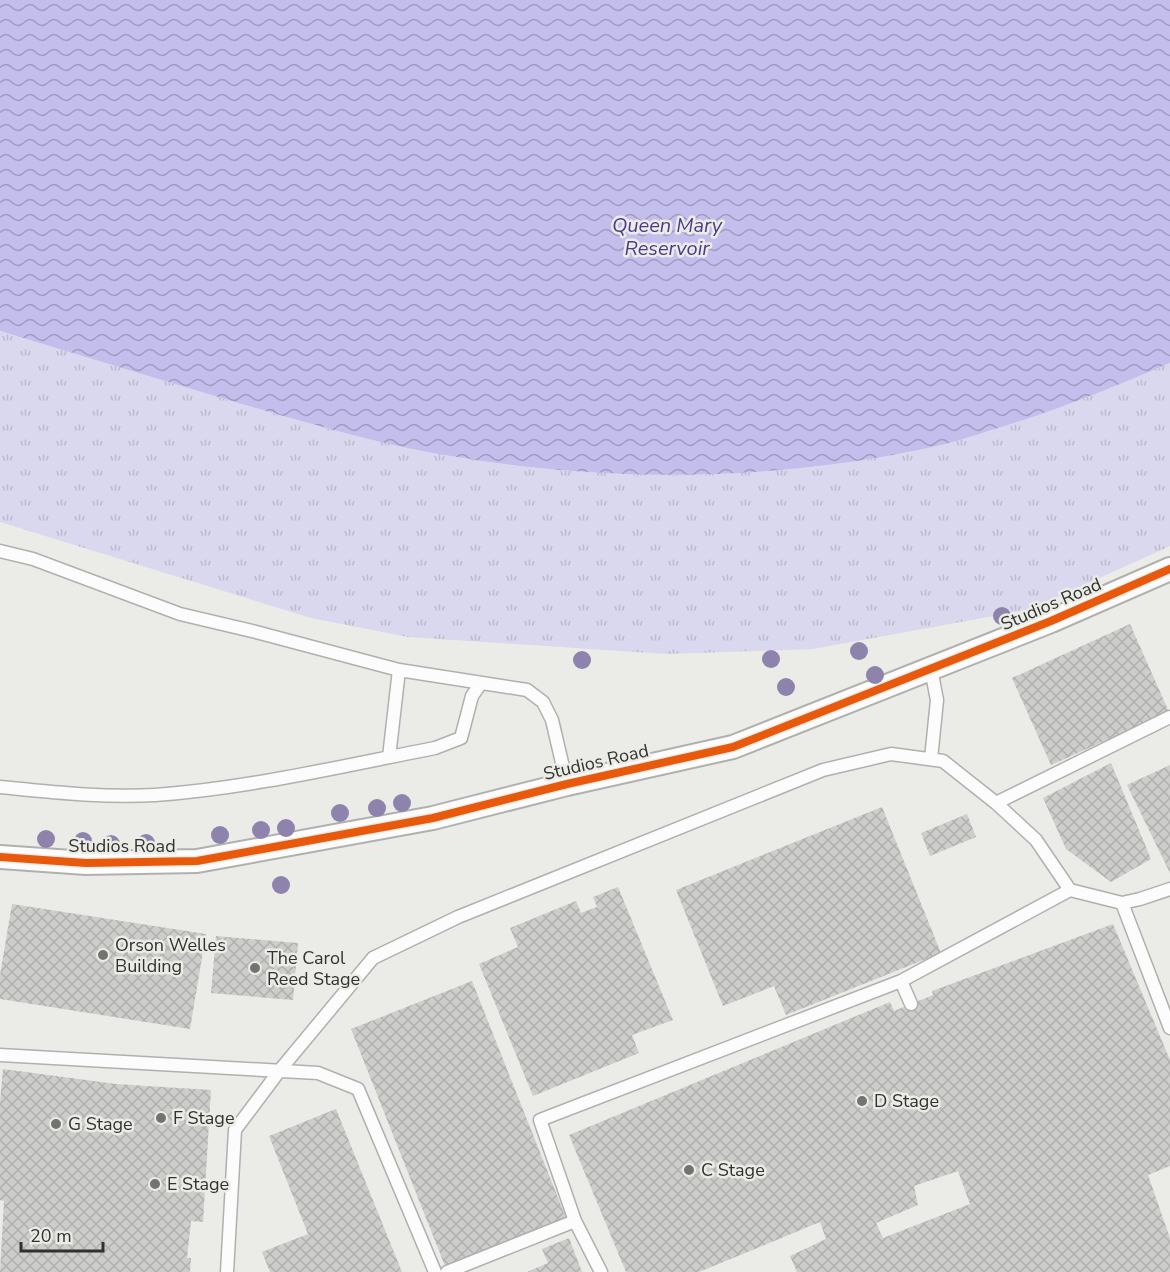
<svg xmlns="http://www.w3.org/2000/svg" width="1170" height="1272" viewBox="0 0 1170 1272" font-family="'Nunito Sans',sans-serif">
<defs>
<pattern id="grass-tufts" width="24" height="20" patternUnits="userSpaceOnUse" patternTransform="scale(1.5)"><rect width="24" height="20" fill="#dad8ee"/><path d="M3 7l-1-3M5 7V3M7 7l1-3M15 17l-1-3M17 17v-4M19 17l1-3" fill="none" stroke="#bcbacc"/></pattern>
<pattern id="water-waves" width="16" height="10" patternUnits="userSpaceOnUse" patternTransform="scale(1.5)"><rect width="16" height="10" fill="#c4beed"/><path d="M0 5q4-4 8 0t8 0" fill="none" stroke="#a09bc0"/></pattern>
<pattern id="building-cross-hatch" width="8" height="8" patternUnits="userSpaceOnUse" patternTransform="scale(1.5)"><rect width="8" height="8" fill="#cdcdcb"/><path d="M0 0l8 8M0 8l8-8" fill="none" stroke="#b0b0af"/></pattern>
</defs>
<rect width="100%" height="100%" fill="#ebebe8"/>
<path fill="url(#grass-tufts)" d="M0 331C79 355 158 379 238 403 294 419 350 436 407 448 581 483 763 485 937 446 956 442 975 435 995 429 1055 411 1112 388 1170 363V546L1031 609 813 649 665 654 408 637 311 618 0 522Z"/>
<path fill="url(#water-waves)" d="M0 0H1170V363C1112 388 1055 411 995 429 975 435 956 442 937 446 763 485 581 483 407 448 350 436 294 419 238 403 158 379 79 355 0 331Z"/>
<path fill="url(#building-cross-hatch)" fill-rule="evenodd" d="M1130 624 1169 712 1051 765 1012 678Z
M1111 763 1151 859 1111 882 1066 849 1043 798Z
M1170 765V873L1127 785Z
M882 807 941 953 786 1015 774 986 723 1006 676 890Z
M967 814 976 837 930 856 921 833Z
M618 887 673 1020 632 1035 639 1053 533 1096 479 964 518 947 510 928 576 901 581 913 597 907 593 897Z
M12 904 206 934 190 1029 0 999V975Z
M1113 924 1170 1060V1166L1148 1175 1170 1238V1272H797L790 1256 826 1239 820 1222 699 1272H626L569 1135 890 1002 894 1011 933 995 932 991ZM958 1171 970 1204 883 1238 876 1223 918 1205 914 1186Z
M216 936 298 943 293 1000 211 993Z
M472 981 566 1218 445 1266 351 1029Z
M3 1069 116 1084 211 1090 203 1222 191 1221 187 1258H191L190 1272H0L4 1201 0 1200V1102Z
M336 1109 402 1272H270L262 1252 308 1234 269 1136Z
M569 1238 582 1272H527L548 1263 542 1249Z"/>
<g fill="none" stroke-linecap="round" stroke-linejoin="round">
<g stroke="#b0b0ae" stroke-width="15">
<path id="service" d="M0 551 33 559 180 614 256 632 399 670 527 690 543 702 552 720 567 784
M389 757 399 670
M931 759 937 700 931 669
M0 787C51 792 104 798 155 795 250 788 342 766 435 748L461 738 472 696 481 683
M996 803 1170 717
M1122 903 1140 899 1170 889
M901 981 911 1004
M0 1055 318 1073 358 1089 435 1272
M227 1272 235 1130 280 1070 373 958 458 917 823 770 891 754 943 761 996 803 1036 840 1070 890
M447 1272 575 1221
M601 1272 575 1221 540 1120 901 981 1070 890 1122 903 1170 1028"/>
</g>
<g stroke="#b0b0ae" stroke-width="26">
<path id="minor" d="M0 857 86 863 197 861 433 818 567 784 733 747 1051 621 1170 569"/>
</g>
<use href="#service" stroke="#fcfcfc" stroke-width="12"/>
<use href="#minor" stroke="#fcfcfc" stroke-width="22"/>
<g stroke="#ecece7" stroke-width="11">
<path id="cycleway" d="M0 857 86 863 197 861 433 818 567 784 733 747 1051 621 1170 569"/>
</g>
<use href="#cycleway" stroke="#e8590c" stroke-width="8"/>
</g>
<g fill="#8e83ad">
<circle cx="1002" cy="616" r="9"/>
<circle cx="859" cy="651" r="9"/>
<circle cx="771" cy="659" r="9"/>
<circle cx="582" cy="660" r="9"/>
<circle cx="875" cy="675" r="9"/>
<circle cx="786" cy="687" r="9"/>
<circle cx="402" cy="803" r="9"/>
<circle cx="377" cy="808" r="9"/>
<circle cx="340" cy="813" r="9"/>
<circle cx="286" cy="828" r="9"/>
<circle cx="261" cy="830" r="9"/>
<circle cx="220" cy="835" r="9"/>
<circle cx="46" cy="839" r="9"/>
<circle cx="83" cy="841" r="9"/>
<circle cx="146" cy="843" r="9"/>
<circle cx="111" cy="844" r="9"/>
<circle cx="281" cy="885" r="9"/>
</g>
<g fill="#737370" stroke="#ecece7" stroke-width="2">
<circle cx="103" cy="955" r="6"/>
<circle cx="255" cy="968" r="6"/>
<circle cx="862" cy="1101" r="6"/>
<circle cx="161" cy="1118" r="6"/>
<circle cx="56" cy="1124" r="6"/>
<circle cx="689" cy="1170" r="6"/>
<circle cx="155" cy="1184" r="6"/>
</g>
<g text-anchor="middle" stroke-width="5" stroke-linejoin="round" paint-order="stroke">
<g font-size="18" fill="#323230" stroke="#ecece7">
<text transform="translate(1051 604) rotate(-23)" y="6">Studios Road</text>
<text transform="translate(596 762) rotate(-13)" y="6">Studios Road</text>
<text x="122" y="852">Studios Road</text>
</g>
<g font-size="18" fill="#323230" stroke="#ecece7" text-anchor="start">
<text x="115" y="951">Orson Welles<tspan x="115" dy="21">Building</tspan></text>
<text x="267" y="964">The Carol<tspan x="267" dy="21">Reed Stage</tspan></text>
<text x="874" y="1107">D Stage</text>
<text x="173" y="1124">F Stage</text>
<text x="68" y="1130">G Stage</text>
<text x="701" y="1176">C Stage</text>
<text x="167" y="1190">E Stage</text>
</g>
<g font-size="20" font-style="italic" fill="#4d3b8a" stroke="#ecece7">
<text x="667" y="232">Queen Mary<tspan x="667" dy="23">Reservoir</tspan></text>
</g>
</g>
<path d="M21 1242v9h82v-9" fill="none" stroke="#323230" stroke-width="3"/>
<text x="30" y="1242" font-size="18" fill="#323230" stroke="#ecece7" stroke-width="4.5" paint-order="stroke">20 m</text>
</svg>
